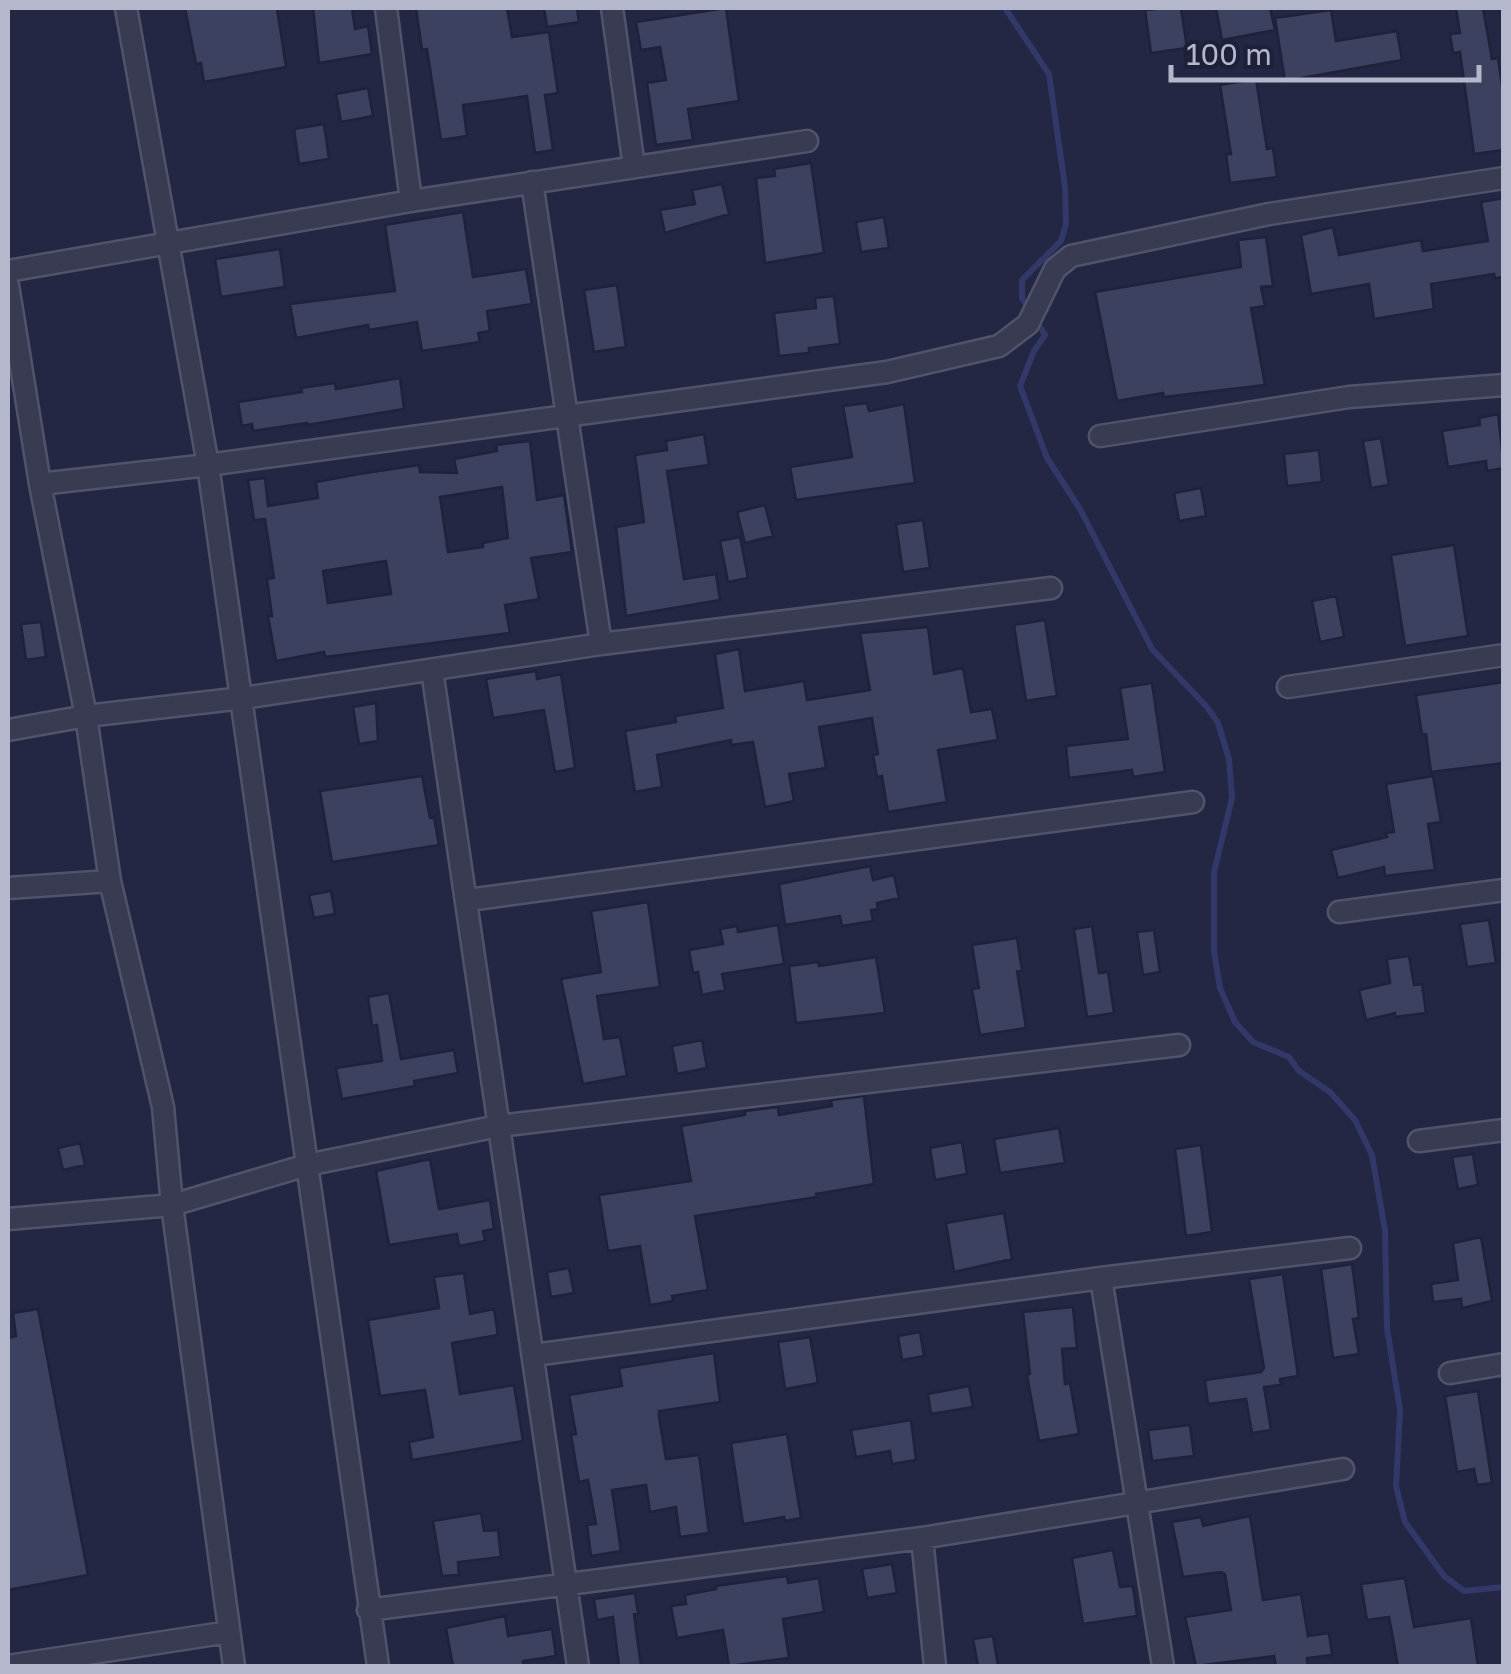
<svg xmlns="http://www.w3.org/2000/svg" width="1511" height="1674" viewBox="0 0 1511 1674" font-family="'Golos Text',sans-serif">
<rect width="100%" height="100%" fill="#242743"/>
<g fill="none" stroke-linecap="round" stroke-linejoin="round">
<path stroke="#323867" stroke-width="6" d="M1005 8 1049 74 1065 187 1066 224 1061 241 1022 280V298L1045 335 1034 351 1020 386 1047 458 1080 509 1152 649 1207 707 1218 723 1229 759 1232 798 1214 872V951L1220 988 1235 1022 1253 1042 1289 1057 1299 1071 1330 1092 1355 1120 1372 1155 1385 1231 1387 1328 1400 1410 1396 1486 1405 1522 1444 1576 1464 1591 1504 1587"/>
</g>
<path fill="#3d4160" stroke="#1f223a" stroke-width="2.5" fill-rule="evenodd" d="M185 8H277L286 67 204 82 201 63 196 64Z
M313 8H352L355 29 368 26 372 54 319 63Z
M416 8H507L512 37 549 32 558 93 545 95 553 150 535 153 527 96 463 105 467 136 441 140 427 49 422 50Z
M544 8H577L579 22 547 27Z
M726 8 739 101 688 109 693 140 656 145 647 83 666 80 660 47 641 50 636 22Z
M1165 8H1181L1187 48 1151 53 1145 10Z
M1216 8H1270L1275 30 1222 40Z
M1456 8H1483L1492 59 1498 58 1504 99V150L1474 154 1460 52 1453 53 1450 34 1460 33Z
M1331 10 1336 41 1397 31 1402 60 1285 81 1275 18Z
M1256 79 1267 149 1273 148 1277 177 1230 183 1226 154H1231L1220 85Z
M368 88 373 116 341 122 336 94Z
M324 124 329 159 299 164 294 129Z
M811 163 824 253 765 263 756 178 775 176 774 169Z
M722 184 729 214 665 233 660 210 695 204 692 190Z
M1504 198V277L1495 278 1494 274 1431 284 1434 309 1374 319 1369 284 1311 294 1301 235 1333 227 1339 255 1421 240 1423 251 1488 241 1481 202Z
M463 212 473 277 526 269 532 304 487 311 490 331 478 333 480 342 422 351 417 322 369 330 368 325 296 338 290 304 395 291 385 225Z
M884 217 889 248 861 252 856 222Z
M1266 237 1273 286 1261 287 1265 306 1251 308 1265 385 1164 397 1163 393 1117 401 1095 292 1241 267 1238 240Z
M280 249 285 287 221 297 215 259Z
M617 285 626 347 594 352 584 290Z
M834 296 840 344 809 348V353L779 356 774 313 816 308 815 298Z
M400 378 404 409 307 425V423L253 431 252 424 242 426 238 402 302 392 301 388 335 383 336 389Z
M867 403 869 411 904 404 915 483 796 500 790 467 852 457 843 406Z
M1498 414 1504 468 1487 471 1486 461 1448 467 1442 431 1480 425 1479 418Z
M704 434 709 465 667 471 684 579 716 574 720 600 626 616 616 527 644 522 635 455 667 450 666 441Z
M1381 438 1389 485 1371 488 1363 441Z
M530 441 537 500 564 495 572 552 531 558 539 599 505 605 510 633 325 657 324 652 276 661 268 616H272L267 579 274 578 265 519 254 520 248 480 265 478 268 506 318 498 316 482 359 474 419 465 420 472 457 473 454 459 497 451 496 445ZM502 487 508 538 483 543V547L448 552 440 497ZM386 561 391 594 328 603 323 571Z
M1319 450 1322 482 1287 486 1284 454Z
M1201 488 1206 516 1179 521 1174 493Z
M765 505 773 536 745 543 737 512Z
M923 520 930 568 903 572 896 524Z
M740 537 748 578 728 582 720 541Z
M1454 545 1468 636 1405 646 1391 555Z
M1336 596 1344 637 1320 642 1312 601Z
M1045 620 1057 696 1026 701 1014 625Z
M41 622 46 657 26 660 21 624Z
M928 627 934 674 963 668 971 712 992 709 998 740 938 750 947 802 888 812 882 776 877 777 873 755 878 754 872 718 819 727 826 768 789 774 794 801 765 807 753 742 731 745V740L657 755 662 787 635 792 625 731 676 722 675 716 723 708 715 654 739 649 745 691 804 681 807 700 870 690 860 633Z
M536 671 537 679 561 674 575 768 555 772 544 710 493 718 486 679Z
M1504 682V763L1431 772 1426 734 1422 735 1416 695Z
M1152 683 1165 772 1133 777 1132 770 1069 778 1066 746 1128 739 1120 688Z
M376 703 378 741 359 744 353 707Z
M422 776 430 818 434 817 439 845 332 862 320 791Z
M1433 776 1441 822 1428 824 1435 870 1385 876 1384 867 1338 878 1331 850 1387 837 1386 833 1394 832 1386 784Z
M870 866 873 880 894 875 899 898 877 903 878 909 871 910 873 921 842 926 840 916 785 925 779 884Z
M331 891 335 914 314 918 309 895Z
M648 902 660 987 597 996 604 1039 620 1037 627 1076 583 1084 561 979 601 972 591 911Z
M1489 920 1496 963 1467 967 1460 924Z
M778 925 784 964 722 974 725 990 702 995 698 972 693 973 689 950 723 944 720 929 737 926 738 932Z
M1092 926 1099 973 1108 972 1114 1013 1087 1017 1074 929Z
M1154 930 1160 972 1143 975 1137 932Z
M1017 938 1022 970 1017 971 1026 1028 980 1035 972 989 979 988 972 945Z
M1409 956 1414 985 1422 984 1426 1013 1395 1017V1013L1366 1020 1359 990 1390 983 1387 959Z
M876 957 885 1013 796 1023 789 966 818 962 819 966Z
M389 993 401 1059 454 1050 458 1073 414 1081 415 1086 342 1099 336 1068 382 1061 377 1025 372 1026 368 997Z
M702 1040 707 1068 677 1074 672 1046Z
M864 1096 874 1184 816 1194 817 1197 695 1216 708 1290 672 1296 673 1301 650 1305 640 1246 608 1251 599 1195 691 1181 681 1126 745 1115V1111L778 1107 779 1115 832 1106 831 1100Z
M1059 1128 1065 1163 1000 1173 994 1139Z
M962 1142 967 1174 935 1180 930 1148Z
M80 1143 85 1165 63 1170 58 1148Z
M1201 1145 1212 1232 1186 1236 1175 1149Z
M1473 1154 1478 1185 1458 1189 1452 1157Z
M430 1159 439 1209 490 1200 494 1229 483 1231 485 1241 459 1246 457 1234 389 1245 376 1171Z
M1004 1213 1012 1259 954 1272 946 1223Z
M1481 1237 1492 1301 1462 1308 1461 1299 1433 1302 1431 1284 1458 1280 1453 1243Z
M1352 1264 1359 1318 1353 1319 1359 1354 1333 1358 1321 1269Z
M569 1268 574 1293 551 1297 547 1272Z
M464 1273 470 1314 494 1309 498 1335 452 1343 460 1394 514 1385 523 1441 412 1460 409 1442 433 1437 425 1390 380 1396 368 1320 439 1308 434 1277Z
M1283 1274 1298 1376 1280 1379 1281 1385 1264 1387 1271 1430 1252 1433 1246 1399 1208 1404 1205 1380 1261 1372 1264 1368 1249 1279Z
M1073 1307 1077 1348 1062 1349 1065 1384 1070 1383 1079 1434 1039 1441 1027 1375 1030 1374 1023 1312Z
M38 1309 88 1575 8 1590V1338L16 1336 13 1313Z
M920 1332 924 1356 902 1360 898 1336Z
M810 1337 818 1383 785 1389 778 1342Z
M714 1353 720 1402 659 1411V1417L666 1459 699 1455 709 1533 680 1537 676 1507 650 1512 646 1485 612 1490 621 1551 591 1556 587 1525 596 1524 588 1480 579 1482 571 1435 576 1434 569 1395 622 1386 619 1368Z
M969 1386 973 1407 931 1414 928 1394Z
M1478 1391 1492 1483 1477 1485 1474 1469 1457 1472 1445 1396Z
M911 1420 916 1460 892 1464 890 1451 856 1457 851 1430Z
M1190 1425 1194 1456 1152 1461 1148 1430Z
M787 1434 801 1518 785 1521 784 1517 743 1524 731 1443Z
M481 1513 484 1531 498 1530 501 1557 458 1562 459 1575 442 1576 433 1521Z
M1250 1516 1263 1600 1301 1594 1308 1636 1329 1633 1332 1655 1307 1658 1308 1666H1276L1274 1656 1196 1666 1185 1617 1231 1610 1225 1574 1221 1572 1183 1577 1172 1522 1201 1517 1203 1526Z
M1113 1550 1120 1587 1133 1586 1137 1616 1083 1624 1072 1558Z
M892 1564 897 1593 867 1598 862 1569Z
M787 1576 788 1583 819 1578 824 1612 783 1619 789 1658 729 1666 723 1630 677 1638 671 1606 686 1604 685 1595 716 1589V1586Z
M1405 1578 1414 1627 1471 1618 1478 1666H1398L1389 1617 1367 1620 1361 1584Z
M635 1593 638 1613 634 1614 641 1666H619L613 1617 597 1620 594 1599Z
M505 1616 508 1636 552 1629 556 1656 523 1661V1666H453L446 1628Z
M993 1636 998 1666H978L973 1639Z"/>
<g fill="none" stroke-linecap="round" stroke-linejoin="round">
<g stroke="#50536a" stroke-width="25">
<path id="minor" d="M126 8 208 465 378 1666
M386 8 411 201
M612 8 634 167
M532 182 601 644
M8 271 411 201 807 141
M8 285 40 484 86 716 110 881 163 1107 172 1205 234 1666
M1100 436 1349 397 1504 385
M40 484 208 465 887 372 999 346 1028 324 1055 269 1071 256 1269 214 1504 178
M432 670 578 1666
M1288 687 1504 655
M8 730 86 716 243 698 601 644 1051 588
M8 888 110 881
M468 900 1193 802
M1339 912 1504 890
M1419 1141 1504 1130
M8 1219 172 1205 307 1165 498 1126 1179 1045
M1101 1278 1163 1666
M534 1355 1101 1278 1350 1248
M1450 1373 1504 1364
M922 1538 935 1666
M368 1610 922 1538 1343 1469
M8 1666 229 1632"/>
</g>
<use href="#minor" stroke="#383b52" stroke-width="20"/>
</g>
<rect width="1511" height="1674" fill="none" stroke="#b5b7cc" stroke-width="20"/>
<path d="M1171 65v15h308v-15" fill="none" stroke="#b5b7cc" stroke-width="5"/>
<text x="1186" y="65" font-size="30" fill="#b5b7cc" stroke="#1d2038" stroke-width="8" paint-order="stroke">100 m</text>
</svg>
